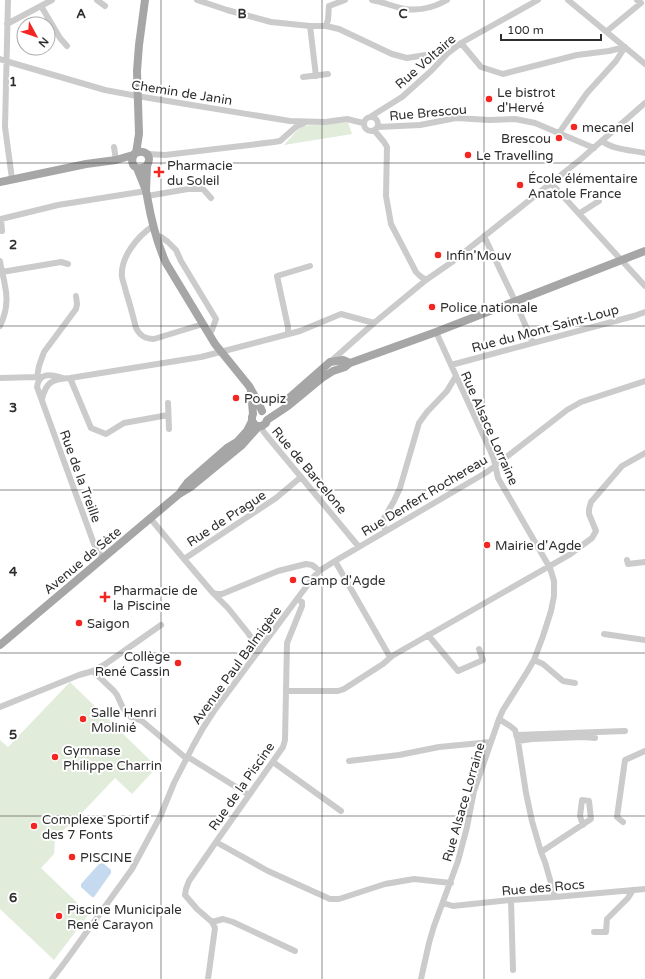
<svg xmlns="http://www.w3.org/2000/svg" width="645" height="979" viewBox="0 0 645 979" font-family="'Varela Round',sans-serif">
<rect width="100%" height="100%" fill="#fff"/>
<path fill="#e2ecda" d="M348 122 352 134 284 145 301 126Z
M70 682 157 767 132 794 115 778 80 815 55 838 54 854 41 868 89 914 54 960 0 909V740L8 747Z"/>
<path fill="#c5daee" d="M103 863 111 870V873L94 897H92L81 887V884L99 864Z"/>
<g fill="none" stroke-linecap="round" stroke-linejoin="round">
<path stroke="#cbcbcb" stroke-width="6" d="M8 0 5 127 12 179
M97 0 105 6
M197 0 227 10 271 22 310 26H326L339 29 392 54 407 58 438 53H448
M372 0C383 2 394 7 405 9 420 11 435 7 447 0
M568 0 645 64
M41 6 60 38 67 46
M329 6 345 0
M7 24 52 0
M310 26 316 76
M326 26 328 20 329 6
M607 31 641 3 637 0
M461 43 481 67 503 74 577 55 609 51 625 47
M0 59 9 62 105 90 137 96 290 121 325 122 347 119 363 123
M303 77 328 74
M364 124a7 7 0 1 1 14 0a7 7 0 1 1-14 0Z
M370 117 402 97 431 71 448 53 461 43 538 0
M378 127 420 125 456 118 489 120 515 119 535 123 594 148
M374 130 384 142 387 147 386 196 391 224 416 272 420 276 426 280
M559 133 587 93 616 61 625 47
M602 141C614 150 630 150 645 153
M114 147 116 160
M148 154 165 155 274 142 280 141 297 126 304 123
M551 183 645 286
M147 196 188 189H203L211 198
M580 213 599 201
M153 226C138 236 120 257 122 277 123 282 125 287 126 292 130 304 133 316 136 328 140 336 145 339 154 339L203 324
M2 231 1 219 58 205 146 191
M156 236 161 237 168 242 176 250 181 261 216 319 212 330 209 334
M484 236 515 301 533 343
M0 261C1 269 4 278 5 286 8 299 6 314 0 326
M2 272 61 262 68 264
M288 334V327L277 276 310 266
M330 362 374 323 426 280 452 262 581 159 645 103
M451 365 634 316 645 312
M37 377 39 366 44 352 76 309 77 304 76 296
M0 378 37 377 40 379
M63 378C51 374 39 372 37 387L94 544 97 550 103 558
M70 378 91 428 106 434 124 423 168 415
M42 399C46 382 52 379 70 378L201 357 300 331 341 314 374 323
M168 403 169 429
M260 427 267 436 359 547
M150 518 184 559 276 498 301 477
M386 531 383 524V520L394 501 400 488 419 423 427 412 447 391 456 376
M184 559 213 593 228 608 248 633 260 650
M627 560 628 564 645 562
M335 561 390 657
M213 593 217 594H222L278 571 306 564 312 565 316 568 319 571
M604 634 645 640
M428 635 458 671 483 660 479 649
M534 660 543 664 563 681 575 683
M93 671 114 691 117 695 123 708 131 717 142 721 187 759
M286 691H338L344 689 383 664 392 656 569 555 592 538 596 531 589 514V509L591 502 622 466 645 453
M0 707 79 675 93 671 104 665 161 625
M499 719 510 726 515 730 518 741 526 793 532 821 541 852 545 862 555 897
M516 735 625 731
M518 741 532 739 584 737 595 738
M188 757 249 795
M349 761 399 755 439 747 491 742
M273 762 341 811
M623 822 617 817 625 760 645 751
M216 842 268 871 330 899H339L385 884 414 879 451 883
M541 852 591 819 589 801 582 800 580 816 583 825
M511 900 513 970
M443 903 453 906 511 900 555 897 645 889
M212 922 223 919 233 922 295 951
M594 932H606L607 919 628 898 633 890
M52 979 65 962 132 869 160 817 174 783 193 746 203 728 214 711 297 599
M208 979 215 928 212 922 197 909 185 895 186 889 189 881 216 842 283 747 285 740 287 643 302 606V602L297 599 312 579 319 571 335 561 487 472 567 410 581 402 645 381
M421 979 429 943 434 926 458 861 467 827 474 791 499 719 503 710 527 672 534 660 543 636 551 611 554 596V581L550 568 498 478 494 460 490 450 436 332"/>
<path stroke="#a6a6a6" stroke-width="8" d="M136 153 139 134 137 71 139 45 145 0
M147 166C136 172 129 165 134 154 144 148 153 155 147 166L146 191 147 196C151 219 156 241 166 263L215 344 249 386 257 400 262 411
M137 168 145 188
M0 182 86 164 116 160 133 155
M289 398 330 362 343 360 350 363
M252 421 256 426H262L266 423 267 420 288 406 322 378 333 371 345 367 350 363 436 332 645 251
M182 490 188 482 227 448 237 442 247 431 252 421V417L253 414 251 391
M0 645 179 494 192 486 241 446 258 427"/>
</g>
<path fill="none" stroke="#2e2e2e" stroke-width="1" stroke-opacity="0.55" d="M161 0V979M322 0V979M484 0V979M0 163H645M0 326H645M0 490H645M0 653H645M0 816H645"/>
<g fill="#f32622" stroke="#fff" stroke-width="1.5">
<circle cx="489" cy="99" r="4"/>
<circle cx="574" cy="127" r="4"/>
<circle cx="559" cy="138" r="4"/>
<circle cx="468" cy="155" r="4"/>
<path d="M157 166h4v4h4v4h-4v4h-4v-4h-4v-4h4z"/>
<circle cx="520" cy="185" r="4"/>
<circle cx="438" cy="255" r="4"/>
<circle cx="432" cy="307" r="4"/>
<circle cx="236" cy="398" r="4"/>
<circle cx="487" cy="545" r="4"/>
<circle cx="293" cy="580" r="4"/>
<path d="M103 591h4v4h4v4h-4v4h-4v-4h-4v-4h4z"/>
<circle cx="79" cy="623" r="4"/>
<circle cx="178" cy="663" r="4"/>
<circle cx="83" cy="719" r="4"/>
<circle cx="55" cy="757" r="4"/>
<circle cx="34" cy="826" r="4"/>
<circle cx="72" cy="857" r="4"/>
<circle cx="59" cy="916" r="4"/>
</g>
<g text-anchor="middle" stroke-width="4" stroke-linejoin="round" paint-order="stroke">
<g font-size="13" fill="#2e2e2e" stroke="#fff">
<text transform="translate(425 61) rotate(-41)" y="5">Rue Voltaire</text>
<text transform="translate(182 92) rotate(9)" y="5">Chemin de Janin</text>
<text transform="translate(428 112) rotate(-5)" y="5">Rue Brescou</text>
<text transform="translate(545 328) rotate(-15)" y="5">Rue du Mont Saint-Loup</text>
<text transform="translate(490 428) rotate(66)" y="5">Rue Alsace Lorraine</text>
<text transform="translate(310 470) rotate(50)" y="5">Rue de Barcelone</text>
<text transform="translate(81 476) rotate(70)" y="5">Rue de la Treille</text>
<text transform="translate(424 495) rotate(-31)" y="5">Rue Denfert Rochereau</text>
<text transform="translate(226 518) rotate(-33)" y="5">Rue de Prague</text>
<text transform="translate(82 560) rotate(-40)" y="5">Avenue de Sète</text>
<text transform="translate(236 665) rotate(-54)" y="5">Avenue Paul Balmigère</text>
<text transform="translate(241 786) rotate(-55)" y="5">Rue de la Piscine</text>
<text transform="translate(463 802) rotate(-74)" y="5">Rue Alsace Lorraine</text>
<text transform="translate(543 887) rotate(-5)" y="5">Rue des Rocs</text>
</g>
<g font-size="13" fill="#2e2e2e" stroke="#fff" text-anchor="start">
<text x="497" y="97">Le bistrot<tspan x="497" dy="15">d'Hervé</tspan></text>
<text x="582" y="132">mecanel</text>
<text x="551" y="143" text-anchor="end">Brescou</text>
<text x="476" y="160">Le Travelling</text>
<text x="167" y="170">Pharmacie<tspan x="167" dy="15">du Soleil</tspan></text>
<text x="528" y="183">École élémentaire<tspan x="528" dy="15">Anatole France</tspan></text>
<text x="446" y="260">Infin'Mouv</text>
<text x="440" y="312">Police nationale</text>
<text x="244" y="403">Poupiz</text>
<text x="495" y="550">Mairie d'Agde</text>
<text x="301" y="585">Camp d'Agde</text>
<text x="113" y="595">Pharmacie de<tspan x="113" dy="15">la Piscine</tspan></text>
<text x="87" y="628">Saigon</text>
<text x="170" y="661" text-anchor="end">Collège<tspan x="170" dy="15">René Cassin</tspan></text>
<text x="91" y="717">Salle Henri<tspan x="91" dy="15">Molinié</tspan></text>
<text x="63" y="755">Gymnase<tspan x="63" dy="15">Philippe Charrin</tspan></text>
<text x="42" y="824">Complexe Sportif<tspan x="42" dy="15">des 7 Fonts</tspan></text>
<text x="80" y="862">PISCINE</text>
<text x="67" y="914">Piscine Municipale<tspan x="67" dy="15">René Carayon</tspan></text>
</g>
</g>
<g font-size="13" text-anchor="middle" font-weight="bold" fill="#2e2e2e" stroke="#fff" stroke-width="4" stroke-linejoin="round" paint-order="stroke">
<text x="81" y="18">A</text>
<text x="242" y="18">B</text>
<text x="403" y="18">C</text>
<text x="13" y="86">1</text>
<text x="13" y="249">2</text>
<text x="13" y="412">3</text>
<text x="13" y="576">4</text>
<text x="13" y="739">5</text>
<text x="13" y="902">6</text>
</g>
<g transform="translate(36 36) rotate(130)"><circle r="19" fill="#ffffff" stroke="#ababab"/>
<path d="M0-3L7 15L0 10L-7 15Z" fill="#f32622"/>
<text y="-6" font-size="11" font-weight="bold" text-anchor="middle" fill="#2e2e2e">N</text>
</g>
<path d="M501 34v6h100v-6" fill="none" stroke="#2e2e2e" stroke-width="2"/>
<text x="507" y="34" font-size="12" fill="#2e2e2e" stroke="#ffffff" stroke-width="3" paint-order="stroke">100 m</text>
</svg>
